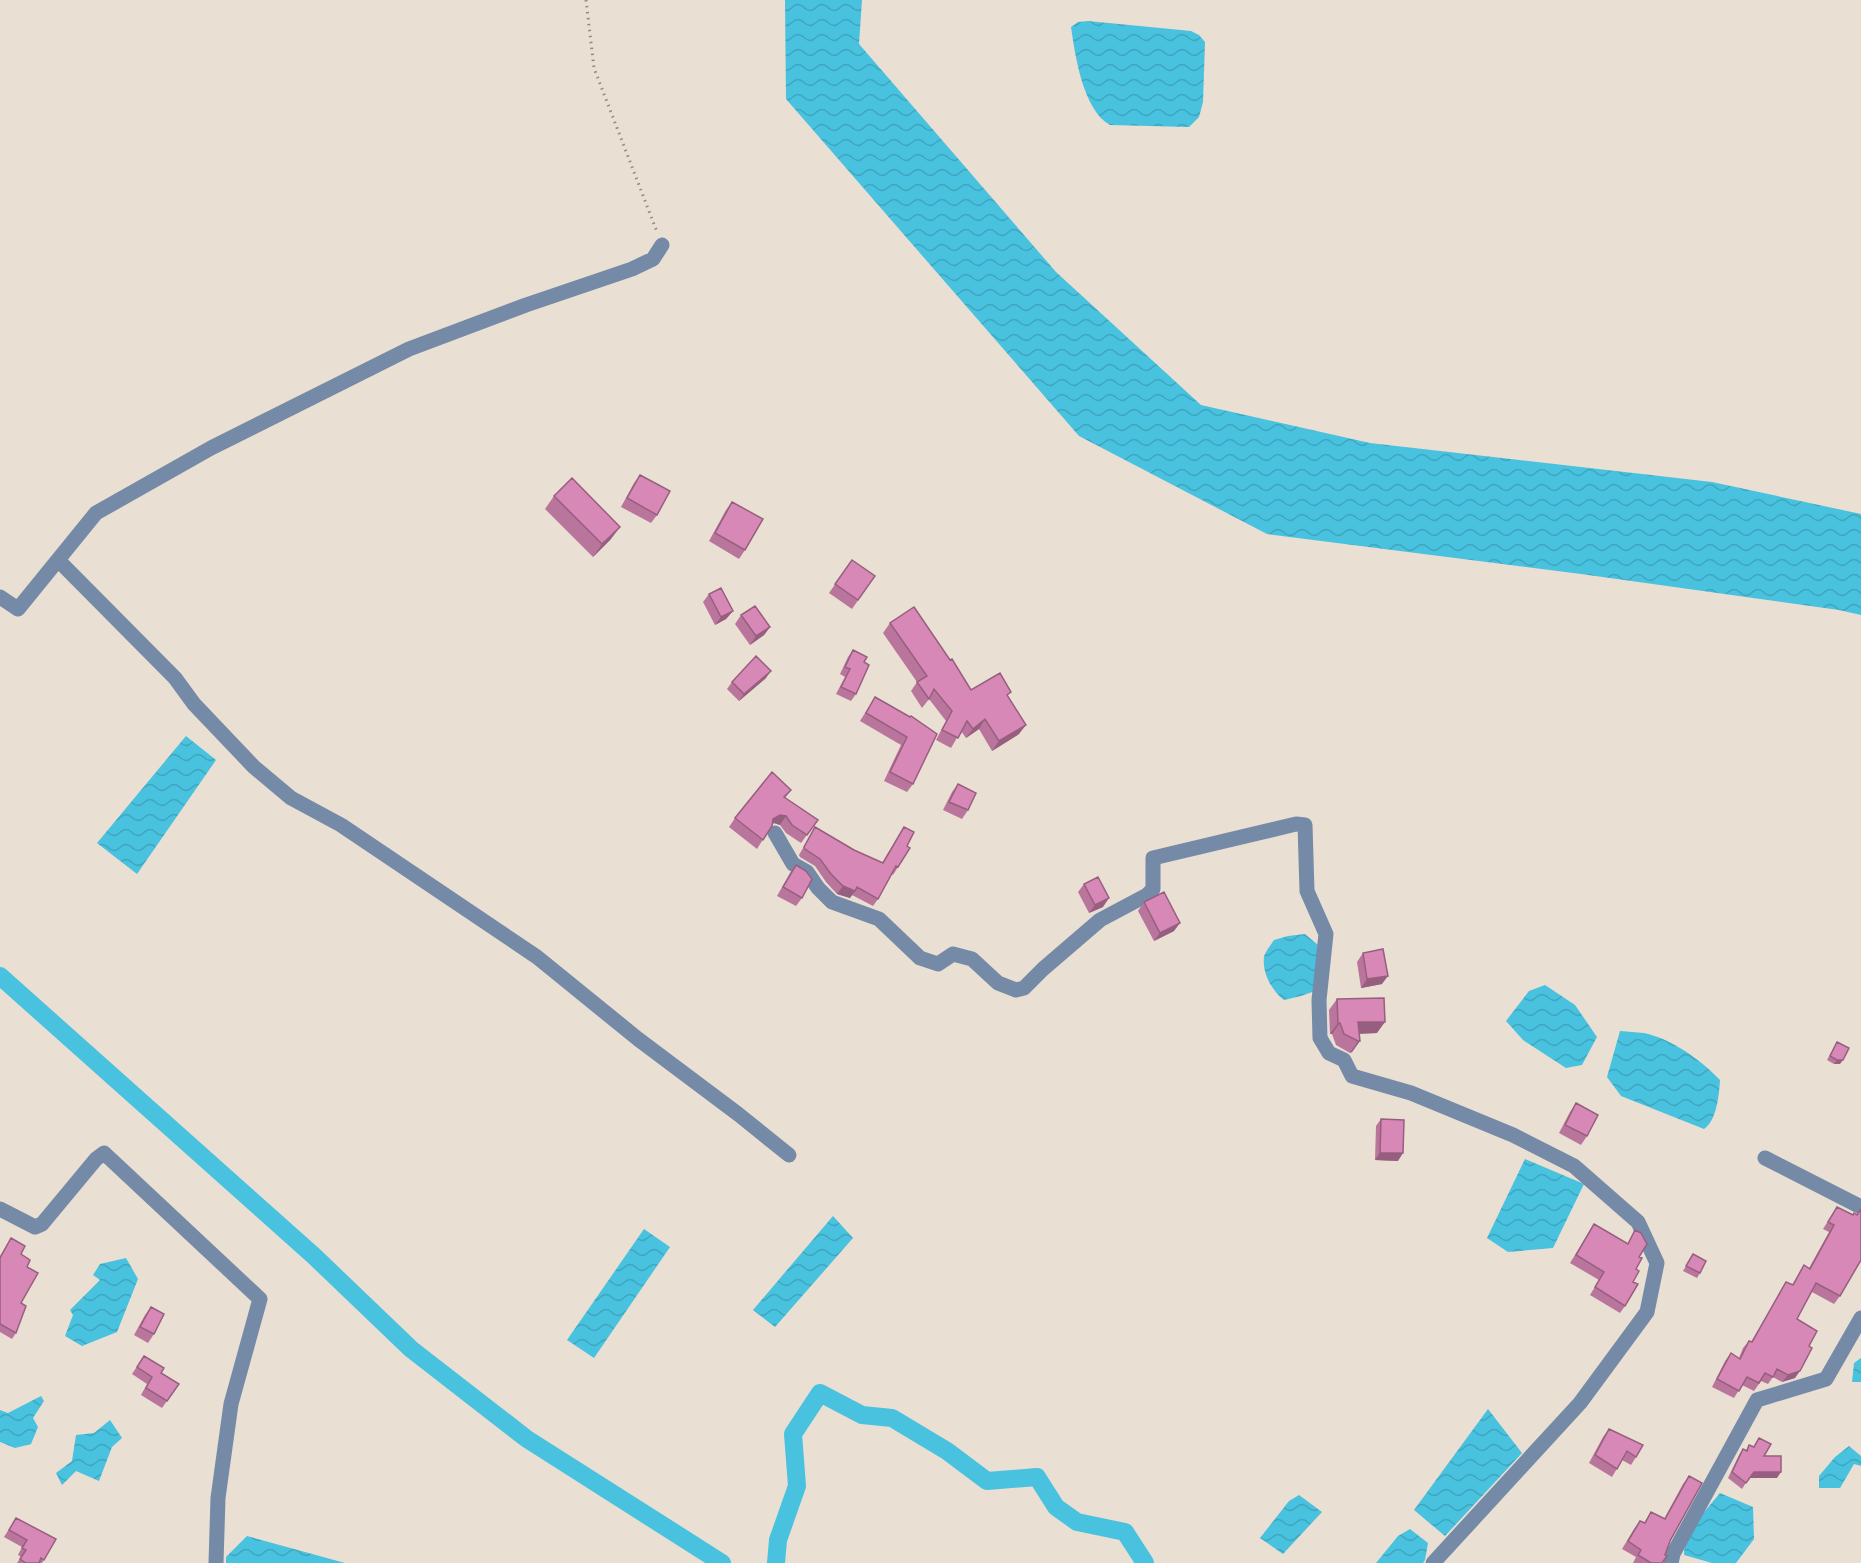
<svg xmlns="http://www.w3.org/2000/svg" width="1861" height="1563" viewBox="0 0 1861 1563" font-family="'Public Sans',sans-serif">
<defs>
<pattern id="water-waves" width="16" height="10" patternUnits="userSpaceOnUse" patternTransform="scale(1.5)"><rect width="16" height="10" fill="#48c2df"/><path d="M0 5q4-4 8 0t8 0" fill="none" stroke="#3fa6bf"/></pattern>
</defs>
<rect width="100%" height="100%" fill="#e9dfd2"/>
<path fill="url(#water-waves)" d="M785 0H862L859 44 1056 272 1201 405 1370 443 1712 482 1861 514V615L1839 610 1581 574 1267 534 1079 436 786 99Z
M1088 21 1191 31 1199 35 1205 42 1203 102 1199 117 1189 127 1110 125C1083 110 1075 55 1071 27L1078 22Z
M186 736 216 760 137 874 97 843Z
M1305 934 1318 945 1315 991 1301 996 1284 1000C1272 991 1262 973 1264 957 1265 952 1271 945 1274 940L1288 936Z
M1545 985 1575 1005 1597 1037 1582 1065 1566 1068 1523 1040 1506 1021 1529 991Z
M1620 1031C1628 1032 1636 1032 1644 1033 1672 1039 1701 1060 1720 1080 1719 1095 1717 1120 1704 1129L1621 1096 1607 1077Z
M1525 1159 1584 1184 1553 1248 1508 1252 1487 1238Z
M833 1216 853 1238 775 1327 753 1310Z
M644 1229 670 1247 594 1358 567 1340Z
M126 1258 138 1279 117 1332 82 1346 65 1336 73 1315 70 1310 100 1280 93 1275 100 1264Z
M1861 1358V1382H1852L1854 1363Z
M41 1396 44 1401 33 1418 38 1427 31 1444 15 1448 0 1442V1410L8 1413Z
M1488 1409 1522 1453 1445 1536 1414 1510Z
M110 1420 122 1438 112 1447 99 1481 76 1471 62 1485 56 1473 72 1461 76 1435 94 1433Z
M1849 1446 1861 1456V1466L1854 1464 1840 1488H1819V1476L1835 1457Z
M1720 1493 1753 1507 1754 1539 1736 1563H1712L1684 1555 1685 1535Z
M1299 1495 1322 1512 1283 1554 1260 1538 1289 1501Z
M1410 1529 1428 1543 1425 1560 1423 1563H1376L1398 1536Z
M247 1536 345 1563H226V1557Z"/>
<g fill="none" stroke-linecap="round" stroke-linejoin="round">
<path stroke="#48c2df" stroke-width="18" d="M0 976 314 1256 411 1349 527 1439 722 1563
M776 1563 778 1540 797 1486 793 1434 820 1393 862 1415 892 1418 947 1451 987 1481 1037 1477 1056 1507 1077 1522 1125 1532 1145 1563"/>
<path stroke="#928b81" stroke-width="3" stroke-dasharray="1.5 4.5" stroke-linecap="butt" d="M586 0 594 68 657 232"/>
<path stroke="#748aa7" stroke-width="15" d="M58 560 175 678 194 704 254 767 291 798 341 825 537 957 638 1039 738 1114 789 1155
M0 597 18 609 96 513 211 448 409 349 526 305 632 269 653 259 662 245
M775 833 793 864 807 872 818 888 832 902 879 919 920 958 938 964 953 954 972 959 998 983 1016 990 1024 988 1043 969 1100 920 1147 895 1153 889V858L1296 824 1305 825 1307 891 1326 934 1319 1000 1320 1038 1329 1053 1344 1060 1352 1076 1411 1093 1513 1135 1574 1166 1638 1222 1657 1263 1647 1312 1580 1403 1433 1563
M1765 1158 1861 1207
M0 1209 35 1227 42 1224 96 1159 104 1153 260 1299 231 1404 218 1498 216 1563
M1671 1563 1673 1554 1757 1400 1826 1379 1861 1318"/>
</g>
<path fill="#ba759d" d="M640 475 657 515 651 523 621 507 634 483Z
M554 496 611 539 593 557 545 509Z
M732 502 745 550 739 559 709 541 726 510Z
M852 560 875 576 852 609 829 593Z
M709 594 733 611 726 619 715 625 703 602Z
M741 615 770 627 764 635 750 645 735 624Z
M890 623 971 690 1008 697 1019 734 992 751 979 729 966 738 961 731 951 748 936 740 946 721 929 699 922 708 911 691 917 682 883 633Z
M853 650 864 662 856 694 851 701 836 694 845 677 840 674 848 657Z
M766 678 739 701 727 689 732 682Z
M875 697 910 717 913 784 907 792 884 781 901 745 860 721Z
M958 784 968 810 962 819 943 810 952 792Z
M791 790 785 798 818 820 801 843 786 833 780 825 774 823 772 825 757 849 729 827 735 818Z
M815 827 854 850 882 863 904 827 907 846 898 867 893 875 892 874 878 899 873 906 852 895 850 898 837 894 826 882 815 866 800 857 799 855Z
M796 865 802 898 796 906 777 896 790 873Z
M1084 884 1103 907 1089 913 1078 892Z
M1144 902 1174 931 1154 941 1138 911Z
M1363 953 1382 984 1361 988 1357 962Z
M1337 999 1377 1033 1359 1034 1360 1041 1352 1052 1350 1053 1336 1045 1332 1034H1330L1329 1010Z
M1837 1042 1840 1064H1834L1827 1060Z
M1576 1103 1587 1136 1581 1145 1559 1133 1570 1112Z
M1381 1119 1398 1161 1375 1160 1376 1126Z
M1837 1207 1852 1215H1857L1861 1209 1840 1296 1834 1304 1812 1292 1797 1319 1809 1346 1795 1378 1782 1382 1773 1377 1768 1384 1761 1381 1754 1391 1742 1385 1734 1398 1712 1387 1725 1361 1731 1353 1739 1358 1743 1348 1749 1341 1751 1342 1786 1282 1792 1285 1804 1265 1809 1268 1829 1232 1823 1229Z
M1594 1224 1627 1244 1635 1230 1639 1257 1633 1282 1625 1306 1620 1313 1590 1295 1599 1280 1570 1263Z
M11 1238 21 1254 27 1267 16 1333 12 1339 0 1332V1256Z
M1693 1254 1700 1273 1697 1278 1683 1271Z
M151 1307 154 1334 148 1343 134 1335 145 1315Z
M144 1356 161 1373 179 1384 162 1408 141 1395 147 1384 132 1374Z
M1609 1429 1636 1457 1631 1465 1622 1460 1612 1477 1589 1463 1603 1437Z
M1759 1438 1764 1456 1777 1478H1749L1742 1489 1728 1478 1739 1455 1743 1449 1746 1450 1749 1445 1753 1447Z
M1689 1476 1670 1541 1662 1563H1633L1636 1557 1622 1549 1634 1529 1640 1521 1644 1523 1651 1512 1664 1519 1683 1484Z
M16 1518 56 1539 42 1563H17L21 1557 18 1555 22 1547 4 1537Z"/>
<path fill="#975f7f" d="M620 527 611 539 593 557 602 544Z
M733 611 726 619 715 625 721 617Z
M770 627 764 635 750 645 756 636Z
M771 671 766 678 739 701 744 694Z
M985 719 979 729 966 738 973 729Z
M1026 725 1019 734 992 751 999 741Z
M780 815 786 816 780 825 774 823 767 828 773 819Z
M843 886 855 891 850 898 837 894Z
M1109 898 1103 907 1089 913 1095 905Z
M1180 923 1174 931 1154 941 1160 933Z
M1388 976 1382 984 1361 988 1367 979Z
M1358 1022H1385L1377 1033 1350 1034Z
M1338 1023H1340L1332 1034H1330Z
M1358 1041H1360L1352 1052 1350 1053Z
M1837 1060H1843L1840 1064H1834Z
M1380 1153H1403L1398 1161 1375 1160Z
M1800 1371 1795 1378 1782 1382 1788 1375Z
M1754 1472H1781L1777 1478H1749Z"/>
<path fill="#d888b6" stroke="#975f7f" stroke-width="1.5" d="M640 475 670 491 657 515 627 498Z
M572 478 620 527 602 544 554 496Z
M732 502 763 519 745 550 715 533Z
M852 560 875 576 858 600 835 584Z
M721 588 733 611 721 617 709 594Z
M755 606 770 627 756 636 741 615Z
M914 607 950 660 952 659 971 690 1000 673 1011 692 1007 695 1026 725 999 741 985 719 973 729 967 721 958 738 942 730 952 711 934 689 929 699 917 682 927 676 890 623Z
M853 650 867 657 864 662 869 665 856 694 841 687 850 669 845 667Z
M756 656 771 671 744 694 732 682Z
M875 697 910 717 911 716 937 734 913 784 890 772 907 737 866 713Z
M772 772 791 790 784 797 818 820 807 835 792 825 786 816 780 815 773 819 772 826 763 840 735 818Z
M958 784 976 793 968 810 949 802Z
M815 827 854 850 883 863 904 827 914 832 907 846 910 848 898 867 896 866 878 899 857 887 855 891 843 886 831 874 820 859 805 849 804 847Z
M796 865 806 871 812 879 802 898 783 887Z
M1098 877 1109 898 1095 905 1084 884Z
M1164 892 1180 923 1160 933 1144 902Z
M1383 949 1388 976 1367 979 1363 953Z
M1384 998 1385 1022H1358L1360 1041H1358L1344 1034 1340 1023H1338L1337 999Z
M1837 1042 1849 1048 1843 1060H1837L1830 1056Z
M1576 1103 1598 1115 1587 1136 1565 1125Z
M1381 1119 1404 1120 1403 1153H1380Z
M1837 1207 1853 1215 1854 1213 1857 1215 1861 1209V1260L1840 1296 1816 1283 1797 1319 1817 1331 1809 1346 1812 1348 1800 1371 1788 1375 1777 1369 1773 1377 1765 1373 1759 1383 1747 1377 1739 1391 1717 1379 1731 1353 1740 1359 1749 1341 1752 1342 1786 1282 1793 1285 1804 1265 1810 1269 1834 1225 1828 1222Z
M1594 1224 1628 1244 1635 1230 1641 1233 1647 1244 1639 1257 1642 1258 1636 1269 1639 1271 1633 1282 1638 1284 1625 1306 1595 1287 1604 1272 1576 1255Z
M11 1238 25 1246 21 1254 30 1260 27 1267 38 1273 21 1303 26 1306 16 1333 0 1324V1258Z
M1693 1254 1706 1261 1700 1273 1686 1266Z
M151 1307 164 1314 154 1334 140 1327Z
M144 1356 164 1368 161 1373 179 1384 167 1401 146 1388 152 1377 137 1367Z
M1609 1429 1643 1445 1636 1457 1627 1451 1617 1469 1595 1455Z
M1759 1438 1771 1444 1764 1456H1781V1472H1754L1746 1483 1732 1472 1743 1449 1747 1451 1749 1445 1754 1447Z
M1689 1476 1702 1483 1670 1541 1665 1555 1667 1556 1662 1563H1651L1638 1555 1641 1550 1628 1541 1640 1521 1645 1523 1651 1512 1665 1519Z
M16 1518 56 1539 44 1560 41 1558 39 1563H26L20 1559 26 1550 22 1548 27 1540 9 1530Z"/>
</svg>
